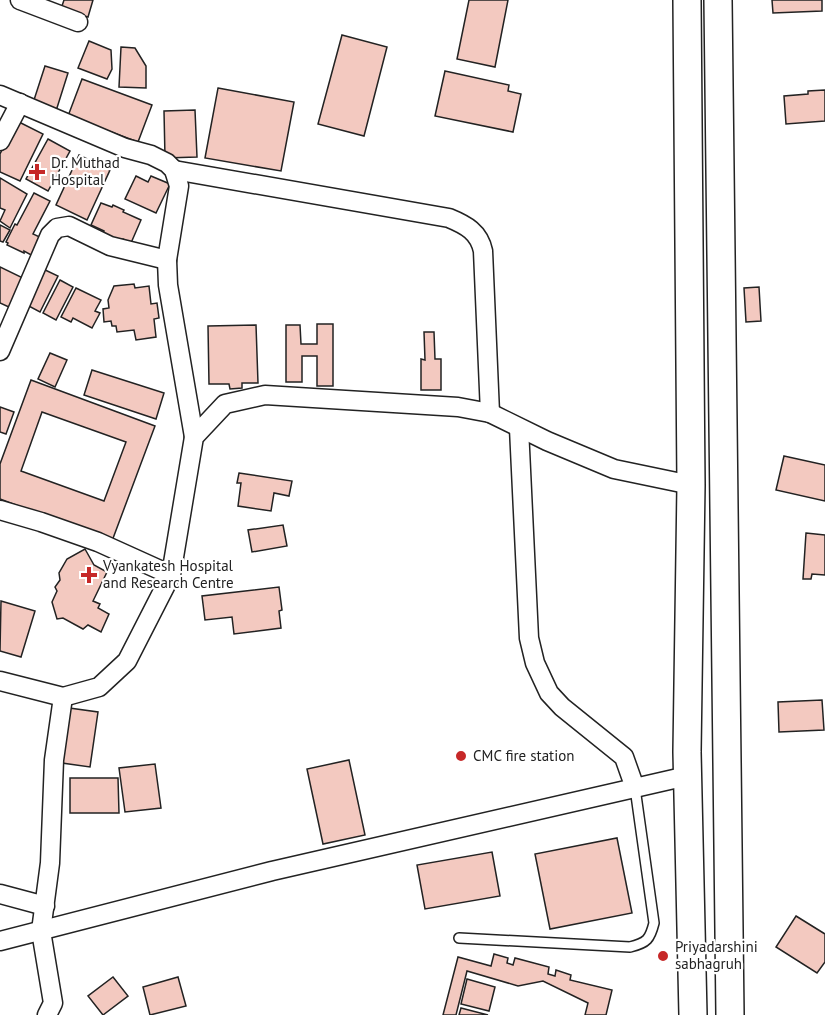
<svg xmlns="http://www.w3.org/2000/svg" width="825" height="1015" viewBox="0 0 825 1015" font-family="'PT Sans',sans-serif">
<rect width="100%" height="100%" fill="#fff"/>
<!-- building -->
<g fill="#f3c9c0" stroke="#222" stroke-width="1.5" fill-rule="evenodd">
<polygon points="64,0 93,0 88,17 61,9"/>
<polygon points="469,0 508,0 495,67 457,59"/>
<polygon points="772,0 822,0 822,11 773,13"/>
<polygon points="342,35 387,47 364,136 318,124"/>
<polygon points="89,41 111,50 112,69 107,79 78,68"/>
<polygon points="121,47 135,48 146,66 146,88 119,87"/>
<polygon points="45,66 68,73 56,111 33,103"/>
<polygon points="445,71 509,85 508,91 521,94 513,132 435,116"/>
<polygon points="82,79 152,105 138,142 68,116"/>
<polygon points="218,88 294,102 281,171 205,158"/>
<polygon points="825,90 825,121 786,124 784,96 808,94 808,91"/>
<polygon points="195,110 197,157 165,158 164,111"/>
<polygon points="17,121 43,134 20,181 0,172 0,154"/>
<polygon points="48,139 70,151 48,191 26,179"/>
<polygon points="79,155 110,170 87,220 56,205"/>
<polygon points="136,176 148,182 151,176 170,184 156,213 125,199"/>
<polygon points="0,178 27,194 10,228 0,221 5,210 0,208"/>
<polygon points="34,193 50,201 33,234 44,239 35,257 24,251 24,253 7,245 8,243 6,242 15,224 17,225"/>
<polygon points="101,203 112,207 113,205 124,210 123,212 141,220 131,243 123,239 120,245 102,237 104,231 91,225"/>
<polygon points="0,225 10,230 3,242 0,241"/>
<polygon points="0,267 25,279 11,308 0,303"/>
<polygon points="41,268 58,276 40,312 23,303"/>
<polygon points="60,280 73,287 56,320 43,313"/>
<polygon points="134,284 135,288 149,286 151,304 157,303 159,318 154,319 156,337 136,340 134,330 117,332 116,326 112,326 111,321 104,322 103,309 109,308 108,300 114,286"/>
<polygon points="759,287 761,321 746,322 744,288"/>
<polygon points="76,288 101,300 95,311 100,313 92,328 73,318 71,322 61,317"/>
<polygon points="317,324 333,324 333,386 317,386 317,356 302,356 302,382 286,382 286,325 300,325 301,344 317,344"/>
<polygon points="256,325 258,383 242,383 242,388 230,389 229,384 209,384 208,326"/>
<polygon points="424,332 434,332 435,359 441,359 441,390 421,390 421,359 425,360"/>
<polygon points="50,353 67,360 55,387 38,379"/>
<polygon points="92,370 164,393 156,419 84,395"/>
<path d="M31 380 155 426 112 541 0 499V464ZM42 412 126 442 104 501 21 471Z"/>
<polygon points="0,407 14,412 6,434 0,432"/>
<polygon points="784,456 825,465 825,501 776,490"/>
<polygon points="239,473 292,481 289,496 274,493 271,511 238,506 241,483 237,483"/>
<polygon points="283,525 287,546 252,552 248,530"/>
<polygon points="806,533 825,535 825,575 812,574 811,579 803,579"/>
<polygon points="85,549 94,565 107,572 93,601 100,604 98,608 109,614 101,632 88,625 83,629 63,618 57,619 52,602 57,591 55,587 60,580 59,573 67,559"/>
<polygon points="279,587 282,610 279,611 281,628 234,634 232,617 205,620 202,596"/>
<polygon points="1,601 35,611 21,657 0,651"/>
<polygon points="822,700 824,730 779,732 778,702"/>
<polygon points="62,707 98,712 90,767 55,762"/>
<polygon points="349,760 365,835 323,844 307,769"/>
<polygon points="155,764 161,808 125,812 119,768"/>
<polygon points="70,778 118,778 119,813 70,813"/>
<polygon points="617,838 632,913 550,929 535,854"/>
<polygon points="492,852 500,896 425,909 417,865"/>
<polygon points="796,916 825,934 825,962 817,973 776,947"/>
<polygon points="494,954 508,958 507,963 513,965 515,958 549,967 548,974 555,976 556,970 571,975 570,980 612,990 606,1015 585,1015 588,1003 543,981 518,986 467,971 456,1015 443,1015 458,957 491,966"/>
<polygon points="113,977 128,996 103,1015 88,996"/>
<polygon points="178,977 186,1006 150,1015 143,987"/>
<polygon points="467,979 495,987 489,1011 461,1004"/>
<polygon points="461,1008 488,1015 459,1015"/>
</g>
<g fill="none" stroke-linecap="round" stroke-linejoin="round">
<defs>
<path id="service" d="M459 938 630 947C647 943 650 939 654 923L635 788"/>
<g id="minor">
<polyline points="20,0 78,22"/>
<polyline points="0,95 125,148 151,155 167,163 174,170 179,186 167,260 168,285 194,437"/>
<polyline points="0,141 20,103"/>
<path d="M174 170 449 218C466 225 479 232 483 251L490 413"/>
<polyline points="0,351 50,235 57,228 69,226 110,246 167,260"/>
<polyline points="519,428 529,638 535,663 549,693 562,707 624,757 635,788"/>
<polyline points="0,510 41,522 98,542 171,575"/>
<polyline points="0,681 63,697 99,687 127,661 171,575 194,437 225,404 265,395 458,407 490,413 547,441 614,469 691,485"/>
<polyline points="0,894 45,906"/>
<polyline points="0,941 272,871 687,776"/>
<polyline points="47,1015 53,1003 41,931 50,863 54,760 63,697"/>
</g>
<g id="primary">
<polyline points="687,0 691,485 687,752 693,1015"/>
<polyline points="718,0 730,1015"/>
</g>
</defs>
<!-- service casing -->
<use href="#service" stroke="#222" stroke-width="12"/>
<!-- minor casing -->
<use href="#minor" stroke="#222" stroke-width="21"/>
<!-- primary casing -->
<use href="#primary" stroke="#222" stroke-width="30"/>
<!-- service -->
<use href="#service" stroke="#fff" stroke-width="9"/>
<!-- minor -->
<use href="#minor" stroke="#fff" stroke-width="18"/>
<!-- primary -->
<use href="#primary" stroke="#fff" stroke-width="27"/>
</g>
<!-- markers -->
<g fill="#c62828" stroke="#fff" stroke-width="2">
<path d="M34 163h6v6h6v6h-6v6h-6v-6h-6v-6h6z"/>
<path d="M86 566h6v6h6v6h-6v6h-6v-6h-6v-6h6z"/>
<circle cx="461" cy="756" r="6"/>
<circle cx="663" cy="956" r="6"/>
</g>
<g text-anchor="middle" stroke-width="4.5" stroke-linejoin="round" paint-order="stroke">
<!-- poi labels -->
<g font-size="15" fill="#222" stroke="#fff" text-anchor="start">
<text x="51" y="168">Dr. Muthad<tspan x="51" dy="17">Hospital</tspan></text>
<text x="103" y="571">Vyankatesh Hospital<tspan x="103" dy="17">and Research Centre</tspan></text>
<text x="473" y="761">CMC fire station</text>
<text x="675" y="952">Priyadarshini<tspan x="675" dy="17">sabhagruh</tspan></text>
</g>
</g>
</svg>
